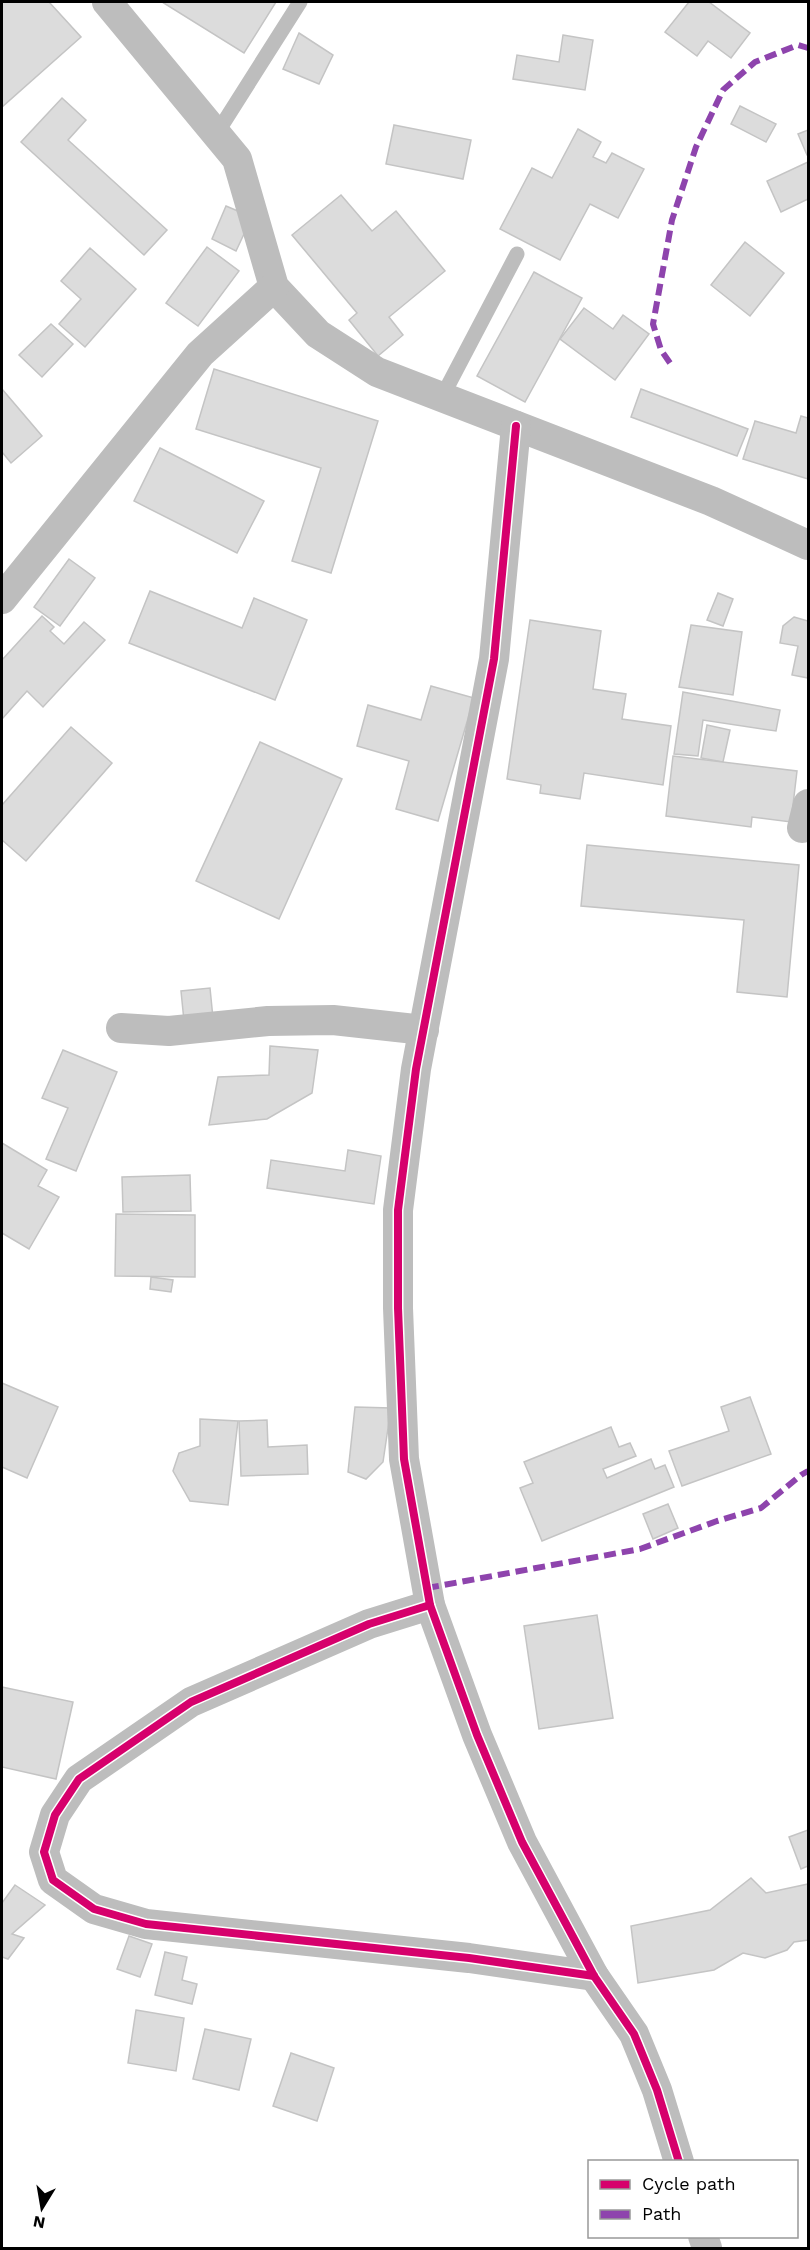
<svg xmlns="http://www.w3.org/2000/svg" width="810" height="2250" viewBox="0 0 810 2250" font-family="'Work Sans',sans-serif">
<rect width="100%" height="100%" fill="#fff"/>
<!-- building -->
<g fill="#dcdcdc" stroke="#c4c4c4" stroke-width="1.5">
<polygon points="2,2 49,2 81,37 2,107"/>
<polygon points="162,2 276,2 244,53"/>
<polygon points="689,2 709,2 750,33 731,58 708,41 697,56 665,32"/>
<polygon points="299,33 333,55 319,84 283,69"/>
<polygon points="563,35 593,40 585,90 513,79 517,55 559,62"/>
<polygon points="62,98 86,120 68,140 167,230 144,255 21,142"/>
<polygon points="740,106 776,124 766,142 731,124"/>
<polygon points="394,125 471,140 463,179 386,164"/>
<polygon points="578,129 601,142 593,157 606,163 612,153 644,169 618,218 590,204 560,260 500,229 532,168 552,178"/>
<polygon points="808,130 808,155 807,155 798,134"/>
<polygon points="808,162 808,199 781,212 767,181"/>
<polygon points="341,195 372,231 396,211 445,271 389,317 403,335 378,356 349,320 357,313 292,235"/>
<polygon points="226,206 252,217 236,251 212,239"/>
<polygon points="745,242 784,273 750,316 711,285"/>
<polygon points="207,247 239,271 198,326 166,303"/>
<polygon points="90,248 136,289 85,347 59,324 81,299 61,281"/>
<polygon points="534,272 582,298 525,402 477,376"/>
<polygon points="584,308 613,329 623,315 649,334 615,380 560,339"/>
<polygon points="51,324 73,344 42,377 19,355"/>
<polygon points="214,369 378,421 331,573 292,561 321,468 196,429"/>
<polygon points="2,389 42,436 11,463 2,452"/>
<polygon points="641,389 748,429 737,456 631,417"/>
<polygon points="801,416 808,418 808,479 743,459 755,421 796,433"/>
<polygon points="160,448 264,501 237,553 134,501"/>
<polygon points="69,559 95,578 60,626 34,607"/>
<polygon points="150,591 242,628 254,598 307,620 275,700 129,643"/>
<polygon points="718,593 733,599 723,626 707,620"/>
<polygon points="42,616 54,627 50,631 64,644 84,622 105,640 43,707 27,691 2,719 2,660"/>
<polygon points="794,617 808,621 808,678 792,675 798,646 780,643 783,626"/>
<polygon points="530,620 601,631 593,689 626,694 622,719 671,726 663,785 584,773 580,799 540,793 541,785 507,779"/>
<polygon points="691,625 742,632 733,695 679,687"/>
<polygon points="431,686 474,698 438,821 396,809 409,761 357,746 368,705 421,720"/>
<polygon points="683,692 780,710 776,731 703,720 698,756 674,754"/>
<polygon points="707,725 730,730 723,762 701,758"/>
<polygon points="71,727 112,763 26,861 2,840 2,805"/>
<polygon points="260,742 342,779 279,919 196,881"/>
<polygon points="673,756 797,771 791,822 752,817 751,827 666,816"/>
<polygon points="587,845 799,865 787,997 737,992 744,920 581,906"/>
<polygon points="210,988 213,1018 184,1021 181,991"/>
<polygon points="270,1046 318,1050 312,1093 267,1119 209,1125 218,1077 269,1075"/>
<polygon points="63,1050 117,1072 76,1171 46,1159 68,1108 42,1098"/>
<polygon points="2,1143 47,1170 38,1186 59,1197 29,1249 2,1233"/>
<polygon points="348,1150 381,1156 374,1204 267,1188 271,1160 345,1171"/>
<polygon points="190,1175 191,1211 123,1212 122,1177"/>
<polygon points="116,1214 195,1215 195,1277 115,1276"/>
<polygon points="151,1277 173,1280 171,1292 150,1289"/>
<polygon points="2,1383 58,1407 27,1478 2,1467"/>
<polygon points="750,1397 771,1454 682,1486 669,1451 729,1431 721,1407"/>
<polygon points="355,1407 391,1408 383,1462 366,1479 348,1472"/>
<polygon points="200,1419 238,1421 228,1505 190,1501 173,1471 179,1453 200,1446"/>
<polygon points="267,1420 268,1447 307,1445 308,1474 241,1476 239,1421"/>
<polygon points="611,1427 619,1447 630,1443 636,1456 603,1469 607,1478 651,1459 655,1469 665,1465 674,1487 542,1541 520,1488 533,1483 524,1462"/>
<polygon points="668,1504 678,1528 653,1539 643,1514"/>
<polygon points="597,1615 613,1718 539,1729 524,1626"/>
<polygon points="2,1687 73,1702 56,1779 2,1767"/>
<polygon points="808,1830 808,1866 801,1869 789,1837"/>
<polygon points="751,1878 766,1893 808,1884 808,1940 794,1942 787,1950 765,1958 743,1953 714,1970 638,1983 631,1926 710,1910"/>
<polygon points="15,1885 45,1905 12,1934 24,1938 8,1959 2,1957 2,1903"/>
<polygon points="129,1936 152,1944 140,1977 117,1969"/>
<polygon points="165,1952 187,1957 182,1980 197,1984 192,2004 155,1995"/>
<polygon points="136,2010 184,2018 176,2071 128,2063"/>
<polygon points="205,2029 251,2039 239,2090 193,2079"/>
<polygon points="291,2053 334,2068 317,2121 273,2106"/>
</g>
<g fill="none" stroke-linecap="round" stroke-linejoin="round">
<!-- lane -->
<g stroke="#bdbdbd" stroke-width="15">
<polyline points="217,133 300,2"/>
<polyline points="442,397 517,254"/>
</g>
<!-- street -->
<g stroke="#bdbdbd" stroke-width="30">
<polyline points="107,2 237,159 274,287 318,334 377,372 711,501 808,545"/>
<polyline points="516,426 494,659 416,1069 398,1210 398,1308 404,1459 430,1605 477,1735 522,1842 594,1976 634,2034 657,2090 679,2162"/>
<polyline points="2,599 200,354 274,287"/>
<polyline points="802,828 808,804"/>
<polyline points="121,1028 169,1031 268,1021 333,1020 424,1030"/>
<polyline points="430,1605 369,1624 191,1702 79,1779 55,1815 44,1852 53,1880 94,1909 146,1924 469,1958 594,1976"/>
<polyline points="703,2236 707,2248"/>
</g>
<!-- quiet -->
<g stroke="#8e44ad" stroke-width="6" stroke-dasharray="12 6" stroke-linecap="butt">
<polyline points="670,363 661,350 653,324 672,220 696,147 723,90 755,62 798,45 808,48"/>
<polyline points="427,1588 640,1549 717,1521 761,1508 801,1475 808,1471"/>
</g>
<defs>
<g id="cycleway">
<polyline points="516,426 494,659 416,1069 398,1210 398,1308 404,1459 430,1605 477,1735 522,1842 594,1976 634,2034 657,2090 679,2162"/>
<polyline points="430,1605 369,1624 191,1702 79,1779 55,1815 44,1852 53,1880 94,1909 146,1924 469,1958 594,1976"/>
</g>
</defs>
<!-- cycleway casing -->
<use href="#cycleway" stroke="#fff" stroke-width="11"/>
<!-- cycleway -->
<use href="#cycleway" stroke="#d6006c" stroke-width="8"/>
</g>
<!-- border -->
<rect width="810" height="2250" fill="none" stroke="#000000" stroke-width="6"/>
<!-- legend -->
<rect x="588" y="2160" width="210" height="78" fill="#ffffff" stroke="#999999" stroke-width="1.5"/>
<rect x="600" y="2180" width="30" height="9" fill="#d6006c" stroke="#999999" stroke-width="1.5"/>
<text x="642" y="2190" font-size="18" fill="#000000">Cycle path</text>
<rect x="600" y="2210" width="30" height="9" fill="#8e44ad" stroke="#999999" stroke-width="1.5"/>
<text x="642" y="2220" font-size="18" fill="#000000">Path</text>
<!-- north arrow -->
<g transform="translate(42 2208) rotate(191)" stroke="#ffffff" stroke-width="4.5" paint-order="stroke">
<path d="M0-4.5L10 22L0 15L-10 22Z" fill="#000000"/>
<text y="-9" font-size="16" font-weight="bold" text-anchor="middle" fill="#000000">N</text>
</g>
</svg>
